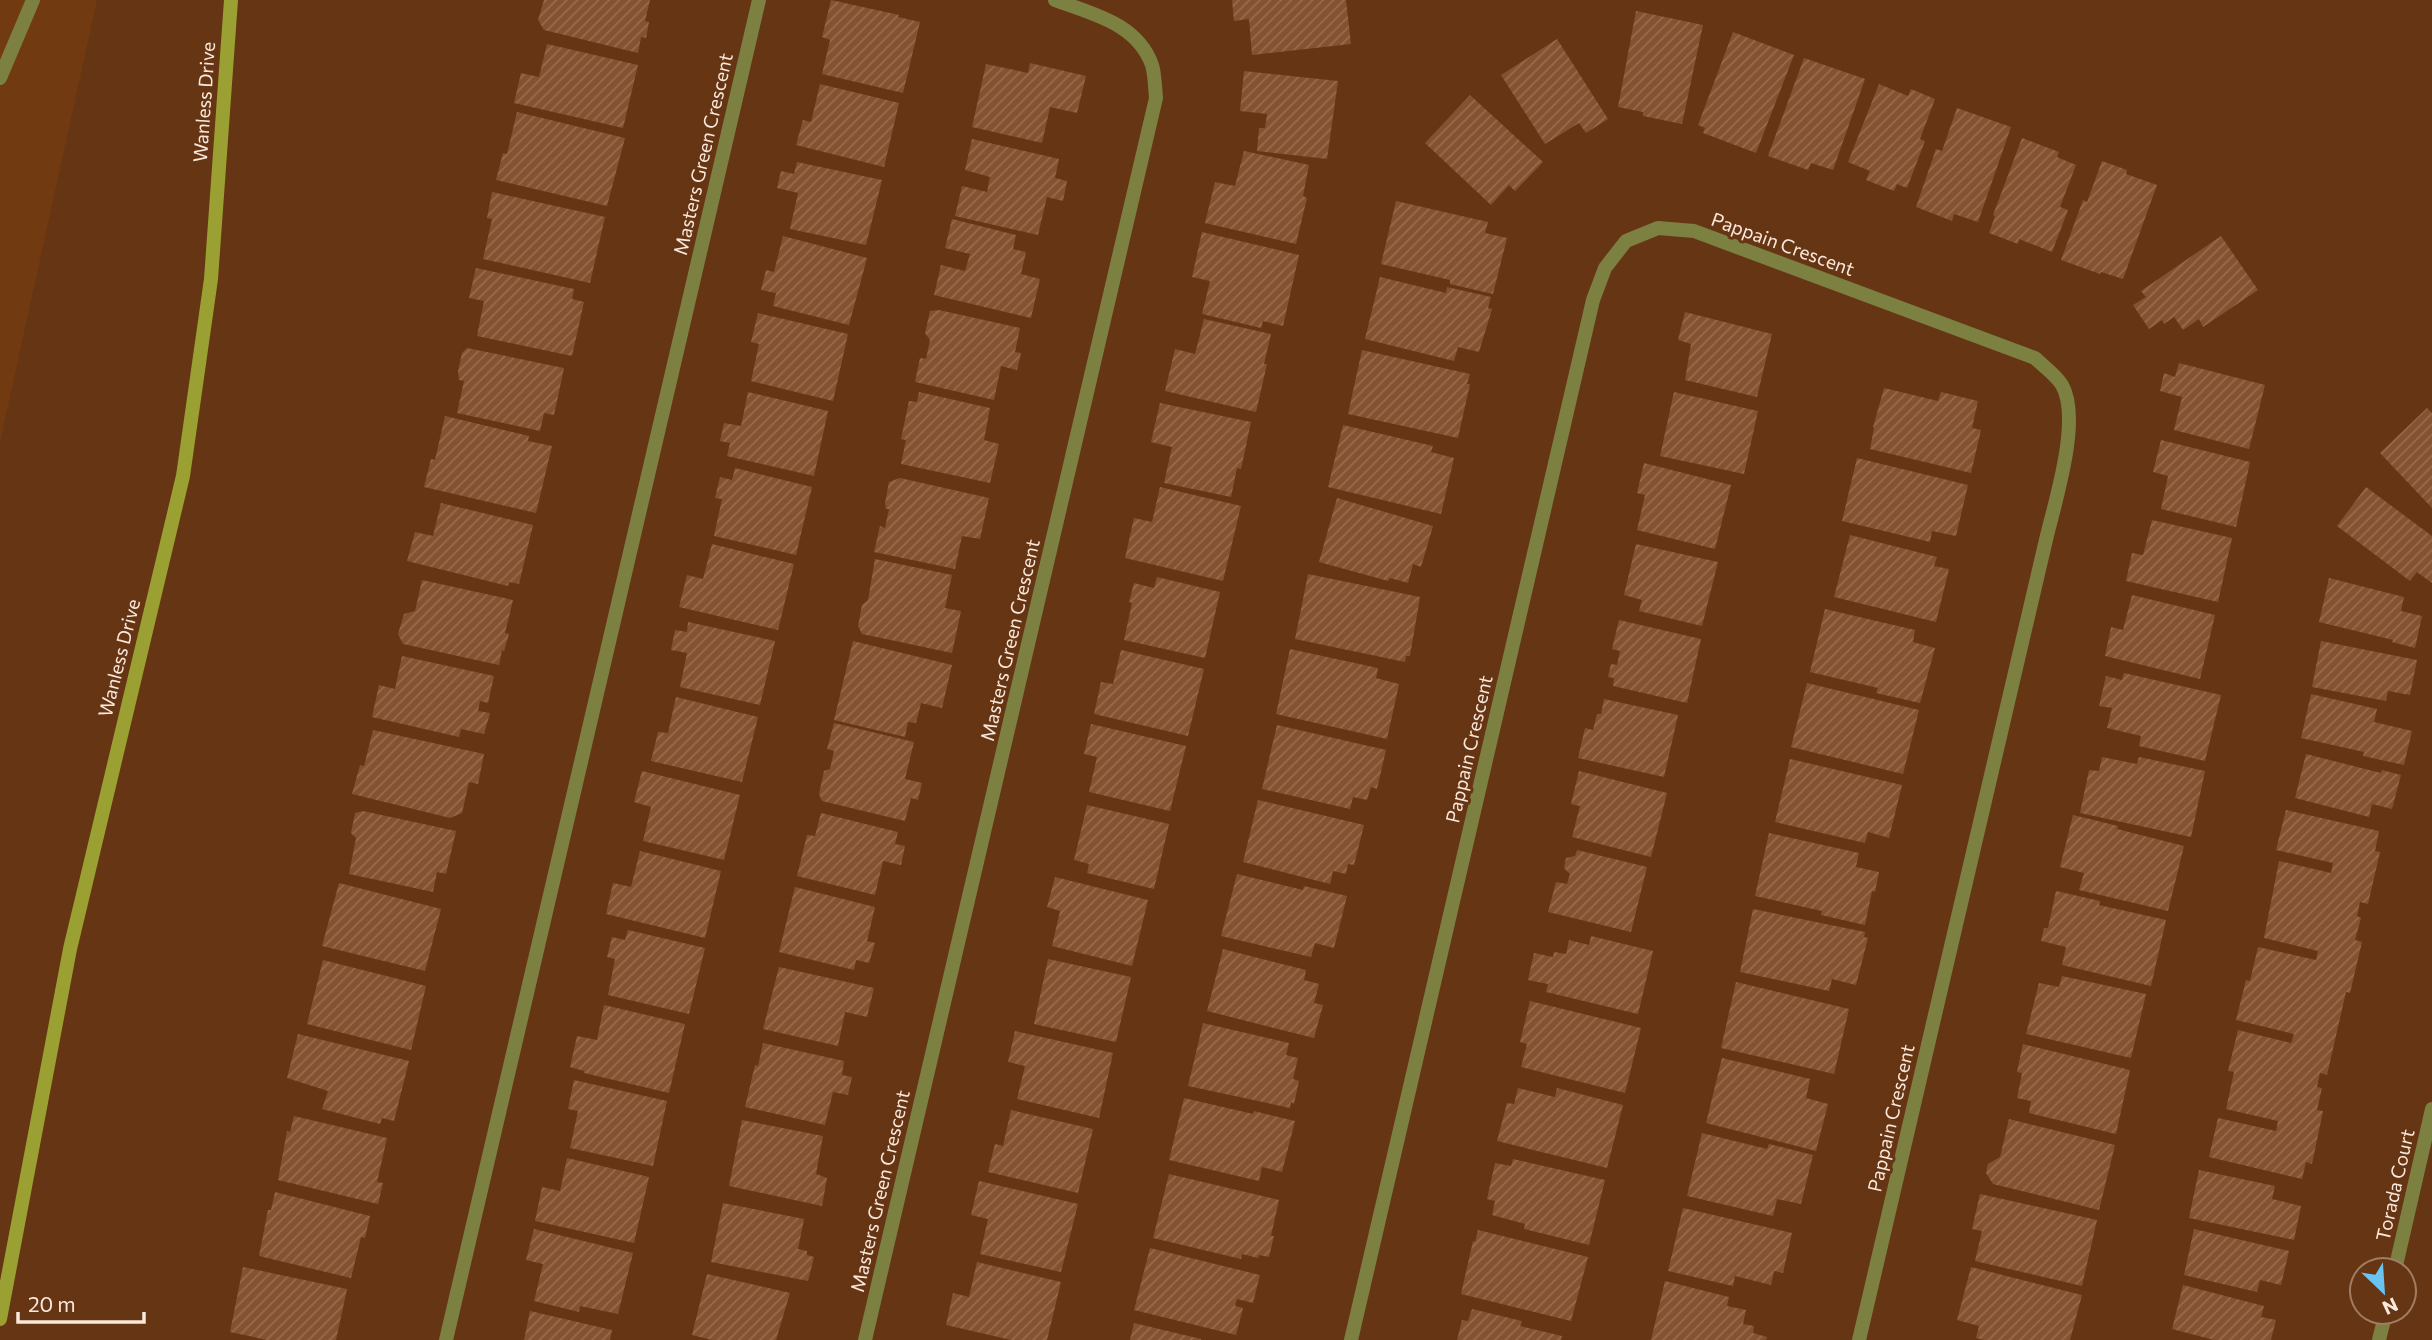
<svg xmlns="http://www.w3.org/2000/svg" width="2432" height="1340" viewBox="0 0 2432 1340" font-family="Commissioner,sans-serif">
<defs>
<pattern id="building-hatch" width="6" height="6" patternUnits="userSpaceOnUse" patternTransform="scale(1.75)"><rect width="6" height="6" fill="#855231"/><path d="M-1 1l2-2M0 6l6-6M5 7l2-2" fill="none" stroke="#976b4e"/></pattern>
</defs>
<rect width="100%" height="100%" fill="#663513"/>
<!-- built -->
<polygon fill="#723a11" points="0,0 97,0 0,442"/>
<!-- building -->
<g fill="url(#building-hatch)">
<polygon points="544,0 650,0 645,21 649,22 646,38 641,37 638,53 544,30 538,20"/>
<polygon points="831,0 899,15 898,17 920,22 903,93 822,74 830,40 822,37"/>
<polygon points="1232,0 1346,0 1351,44 1252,55 1249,19 1234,21"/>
<polygon points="1636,11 1703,25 1682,124 1643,116 1643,112 1618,107"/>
<polygon points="1733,32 1794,55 1756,153 1703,133 1705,128 1698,125"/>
<polygon points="1557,39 1608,119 1586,133 1579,123 1545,144 1501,75"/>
<polygon points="547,44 638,65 623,128 514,103 521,73 539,77"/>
<polygon points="1804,58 1865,79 1833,170 1811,163 1808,170 1768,156"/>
<polygon points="1030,63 1086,76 1077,113 1050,107 1042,143 972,127 986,64 1028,73"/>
<polygon points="1244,71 1338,81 1327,159 1257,151 1259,128 1265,128 1267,114 1240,111"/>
<polygon points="820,84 899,103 884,167 796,145 803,120 811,122"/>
<polygon points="1879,84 1908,96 1911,89 1935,99 1920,139 1925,141 1907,188 1897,184 1894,191 1866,180 1870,171 1848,162"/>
<polygon points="1470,95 1543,162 1515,191 1509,185 1491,205 1425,143"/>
<polygon points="1957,108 2011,127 1978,222 1954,214 1952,221 1916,207 1936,149 1942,151"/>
<polygon points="517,112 625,138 607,206 496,180 503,153 507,154"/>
<polygon points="2022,138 2059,152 2057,157 2076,165 2060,207 2068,210 2052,252 2019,239 2018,244 1989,233 1995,216 1993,215"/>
<polygon points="972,139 1059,159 1055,178 1067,181 1063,201 1047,197 1038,235 955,216 962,186 987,192 990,177 965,170"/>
<polygon points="1244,151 1309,165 1303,196 1307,198 1296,244 1205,223 1215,182 1235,186"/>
<polygon points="2102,161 2127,170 2126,174 2157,185 2123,279 2101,272 2100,274 2061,260 2083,200 2087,202"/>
<polygon points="797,162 882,180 866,245 790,229 798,193 777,188 781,171 794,174"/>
<polygon points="492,192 605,217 590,283 483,259 492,219 487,218"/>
<polygon points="1396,201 1488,222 1485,233 1507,238 1493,294 1450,284 1450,280 1381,264"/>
<polygon points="952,219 1016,235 1013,249 1026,252 1021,274 1040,279 1031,318 934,295 941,265 965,271 970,254 945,248"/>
<polygon points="1202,232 1299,255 1283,326 1263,321 1261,328 1202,314 1210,281 1192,277"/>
<polygon points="783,236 867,258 849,325 773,306 776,293 761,290 766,270 774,272"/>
<polygon points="2221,236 2258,290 2203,327 2199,319 2183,330 2174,317 2164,324 2162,320 2149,329 2133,305 2146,297 2141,291"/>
<polygon points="476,268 574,289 572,299 584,302 572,356 477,336 484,301 469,298"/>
<polygon points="1380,277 1446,293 1447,287 1491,297 1488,308 1492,309 1479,352 1458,347 1454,361 1365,339"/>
<polygon points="939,310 1020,328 1015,352 1021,353 1017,370 1001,366 994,400 915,382 920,358 926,359 930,340 925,333 930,311"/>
<polygon points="1685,312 1772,334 1757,397 1685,380 1691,344 1678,340"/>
<polygon points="758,313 848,334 833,401 751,381 759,344 751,342"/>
<polygon points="1204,319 1271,334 1264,364 1267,364 1256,412 1165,391 1175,349 1195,354"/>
<polygon points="467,348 564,368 554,415 544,413 540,431 457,413 464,381 459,380 458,371 462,353"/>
<polygon points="1362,350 1470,374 1467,384 1470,384 1458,438 1348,414"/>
<polygon points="2179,363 2265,385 2249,449 2174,430 2182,397 2160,391 2164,373 2175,377"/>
<polygon points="1884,388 1938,401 1941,392 1978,401 1972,428 1981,430 1971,473 1870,449 1874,428 1873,427"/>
<polygon points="748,392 828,411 814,476 727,456 730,443 720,441 724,423 741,426"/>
<polygon points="919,392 990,408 984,440 999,444 990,483 901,464 906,440 901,439 909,401 917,402"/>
<polygon points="1674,392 1758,411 1744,474 1660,456"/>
<polygon points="1160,403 1251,422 1241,469 1237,468 1231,497 1164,483 1172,447 1151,442"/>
<polygon points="2427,408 2432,413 2432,508 2380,453"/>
<polygon points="445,416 529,436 528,441 552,446 536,513 424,487 431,459 435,460"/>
<polygon points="1343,425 1433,446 1431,452 1454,458 1441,514 1328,487"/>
<polygon points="2161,440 2250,462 2236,527 2161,509 2168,476 2153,472"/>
<polygon points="1857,458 1968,485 1956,536 1932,531 1930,542 1842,521"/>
<polygon points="1644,463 1731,485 1715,549 1637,530 1645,495 1637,493"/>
<polygon points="735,468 812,487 796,555 714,536 722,499 715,498 720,477 732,480"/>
<polygon points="900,478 989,498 980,539 962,536 955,569 874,552 880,526 885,528 889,509 886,509 885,503 889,482"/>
<polygon points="1160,487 1241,506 1223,581 1125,558 1134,518 1152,522"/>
<polygon points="2366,487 2432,536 2432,583 2417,572 2410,581 2337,526"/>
<polygon points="1337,498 1433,526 1421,567 1413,564 1408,583 1390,578 1388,581 1319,562"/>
<polygon points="441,503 533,525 519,584 509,582 508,586 407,561 415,532 433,536"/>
<polygon points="2152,520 2232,538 2218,602 2126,581 2132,553 2143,555"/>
<polygon points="1850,535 1937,557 1934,566 1949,569 1936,622 1834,597"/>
<polygon points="712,544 794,564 778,630 679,607 687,575 703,579"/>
<polygon points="1636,544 1718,562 1702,626 1639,611 1642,600 1624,595"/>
<polygon points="875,559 952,575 945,608 961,611 952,653 862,634 858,626 862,605 868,600"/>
<polygon points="1308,574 1420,597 1410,656 1406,656 1405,662 1295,639"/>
<polygon points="1157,577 1220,592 1205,658 1124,640 1132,603 1129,602 1134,583 1154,588"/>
<polygon points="2329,578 2404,597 2401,611 2422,616 2415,648 2392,642 2393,640 2319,622"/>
<polygon points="422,580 513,600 505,633 509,634 504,651 502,650 499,665 403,644 398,634 404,614 415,611"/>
<polygon points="2132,595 2215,615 2200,679 2105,656 2111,627 2123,630"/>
<polygon points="1825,609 1915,630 1913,642 1935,648 1920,703 1876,693 1878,688 1810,672"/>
<polygon points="1619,620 1701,639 1687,703 1613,686 1614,678 1608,677 1611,664 1617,665 1620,651 1612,649"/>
<polygon points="688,622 775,641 760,705 680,687 687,653 671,650 675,630 687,632"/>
<polygon points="853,641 952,665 942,708 921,703 916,723 908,722 905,737 834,720"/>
<polygon points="2321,641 2417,660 2410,695 2388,691 2386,701 2312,687"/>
<polygon points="1290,649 1378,668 1376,678 1399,684 1387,739 1276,714"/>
<polygon points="1121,650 1204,669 1188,736 1094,714 1101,682 1113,684"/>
<polygon points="402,656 494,676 488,703 480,701 478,711 490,713 484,734 461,729 459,737 372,717 379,685 395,689"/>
<polygon points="2124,673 2221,695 2205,761 2139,746 2141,736 2107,728 2112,708 2099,706 2106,676 2122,680"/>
<polygon points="1807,683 1919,710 1903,774 1791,747"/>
<polygon points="2311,694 2377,709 2374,722 2412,731 2404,765 2363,756 2364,752 2301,738"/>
<polygon points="676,697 758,717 742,782 651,761 658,732 668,733"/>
<polygon points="1604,699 1678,715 1664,777 1578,758 1585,728 1593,730 1597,714 1601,714"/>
<polygon points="834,723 914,742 905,779 922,783 918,800 911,798 905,821 822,801 819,794 824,771 830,769 834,751 827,749"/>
<polygon points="1091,724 1186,746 1170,811 1089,792 1097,757 1084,754"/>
<polygon points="1277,725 1386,750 1377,789 1371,787 1367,800 1353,797 1350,809 1262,789"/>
<polygon points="373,730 484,754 478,784 469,782 462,813 450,818 352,794 360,765 364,766"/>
<polygon points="2306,754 2381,773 2382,770 2401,775 2392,809 2372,804 2369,817 2295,798"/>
<polygon points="2102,757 2137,764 2139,757 2205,771 2191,837 2080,813 2089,770 2099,771"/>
<polygon points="1790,759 1902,785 1889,838 1868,832 1865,843 1775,822"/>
<polygon points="642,771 740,795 724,860 643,841 651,807 634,802"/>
<polygon points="1579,771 1667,793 1651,857 1572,837 1580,806 1571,804"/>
<polygon points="1258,800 1364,825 1354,865 1348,864 1346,874 1333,871 1330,884 1243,862"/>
<polygon points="1087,805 1169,824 1154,889 1087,873 1089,864 1074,860"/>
<polygon points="2286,810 2379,831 2375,851 2380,852 2368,904 2360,902 2357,916 2361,918 2355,940 2362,942 2350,993 2346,992 2327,1075 2320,1073 2317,1087 2322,1088 2317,1110 2323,1111 2312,1164 2306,1162 2302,1179 2209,1157 2218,1118 2276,1131 2278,1121 2226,1109 2234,1072 2228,1071 2238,1030 2291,1043 2294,1034 2236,1020 2246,980 2250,981 2258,947 2316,960 2318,951 2264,938 2279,861 2331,873 2333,863 2276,850"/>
<polygon points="363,811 456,831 446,874 437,872 433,892 349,874 356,838 351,833 355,813"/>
<polygon points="821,813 898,832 895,844 905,846 901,865 883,861 875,895 797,876 807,835 815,836"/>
<polygon points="2073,815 2118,826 2117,829 2184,846 2168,911 2079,890 2084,873 2060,867"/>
<polygon points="1769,833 1859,853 1856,867 1879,872 1875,892 1872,891 1865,925 1821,915 1822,911 1755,896"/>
<polygon points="1577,850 1647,867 1631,932 1548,912 1556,882 1567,884 1570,874 1564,868 1566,858 1575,856"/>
<polygon points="640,851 721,871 705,938 606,914 613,883 631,887"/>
<polygon points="1237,874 1303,890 1304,886 1347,896 1334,948 1315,943 1311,957 1221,936"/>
<polygon points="1055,877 1148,900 1132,966 1052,946 1060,911 1047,907"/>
<polygon points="339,883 441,909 425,971 322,946"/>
<polygon points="795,887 875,907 867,941 875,943 869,963 856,960 854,970 779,952"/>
<polygon points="2056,891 2100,901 2099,905 2166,920 2151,986 2062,965 2066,947 2041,941 2044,928 2048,928"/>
<polygon points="1753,909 1865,932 1864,937 1868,938 1856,985 1832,979 1829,991 1740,972"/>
<polygon points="628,930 705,948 689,1014 608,995 615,959 607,957 612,937 625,940"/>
<polygon points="1591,936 1653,951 1638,1014 1546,992 1548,984 1528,980 1534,953 1553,957 1554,952 1566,954 1569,940 1589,945"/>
<polygon points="1223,949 1306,970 1304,980 1319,984 1314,1003 1323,1005 1314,1038 1207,1011"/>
<polygon points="1048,959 1131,977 1116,1042 1034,1024"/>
<polygon points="323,960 426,986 411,1050 307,1024"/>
<polygon points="779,967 874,988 867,1017 845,1012 838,1046 763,1029"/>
<polygon points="2062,976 2146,994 2131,1058 2026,1034 2039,983 2059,987"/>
<polygon points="1736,982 1849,1009 1834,1074 1721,1048"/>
<polygon points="1530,1001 1641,1028 1625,1093 1521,1067 1527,1044 1520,1042"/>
<polygon points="604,1005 685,1024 669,1093 584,1073 584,1071 570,1067 577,1036 597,1040"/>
<polygon points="1203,1023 1289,1043 1286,1055 1298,1058 1293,1079 1299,1081 1294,1104 1291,1102 1290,1108 1188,1086"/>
<polygon points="1015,1031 1113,1053 1099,1118 1017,1099 1025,1066 1008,1062"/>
<polygon points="298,1034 409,1061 394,1121 382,1118 380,1124 322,1109 328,1091 287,1078"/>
<polygon points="763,1043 844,1061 842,1075 852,1077 848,1095 833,1092 825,1125 745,1107 755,1065 758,1066"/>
<polygon points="2023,1044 2130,1070 2116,1134 2029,1113 2031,1101 2017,1098 2022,1073 2017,1072"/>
<polygon points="1722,1058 1810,1079 1806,1098 1828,1104 1816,1151 1706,1123"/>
<polygon points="574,1080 667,1101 653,1166 570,1148 578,1111 568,1109"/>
<polygon points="1518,1088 1555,1097 1557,1088 1623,1105 1607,1168 1497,1141 1507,1103 1514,1104"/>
<polygon points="1184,1098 1253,1114 1254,1111 1295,1121 1282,1172 1262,1167 1259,1181 1169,1160"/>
<polygon points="1011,1110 1093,1129 1078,1193 988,1172 995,1144 1003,1146"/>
<polygon points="294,1116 387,1138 377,1182 383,1183 378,1204 278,1180 287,1131 290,1132"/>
<polygon points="2009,1119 2115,1145 2099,1210 1993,1184 1986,1173 1988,1164 2000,1157"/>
<polygon points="742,1120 823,1136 816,1174 827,1178 822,1206 729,1186"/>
<polygon points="1702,1133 1767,1149 1769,1144 1813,1155 1801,1204 1777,1199 1773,1216 1687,1196"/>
<polygon points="567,1158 649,1177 634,1243 535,1221 542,1187 560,1191"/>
<polygon points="1513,1159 1605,1180 1589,1245 1524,1229 1525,1224 1492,1215 1495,1201 1487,1199 1495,1163 1511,1166"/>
<polygon points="2199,1170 2275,1186 2272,1199 2301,1206 2294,1240 2189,1218"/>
<polygon points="1169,1174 1279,1200 1271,1236 1274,1236 1269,1257 1259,1255 1258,1258 1242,1254 1241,1259 1153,1238"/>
<polygon points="979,1181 1078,1204 1061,1272 980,1254 988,1219 971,1215"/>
<polygon points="275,1192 370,1216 365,1238 361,1237 351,1278 259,1256 268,1210 271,1210"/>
<polygon points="1980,1194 2097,1220 2082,1286 1975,1261 1982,1231 1972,1229"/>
<polygon points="723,1203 804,1219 798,1249 807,1251 807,1255 814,1257 808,1281 711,1262"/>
<polygon points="1683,1208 1792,1233 1783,1273 1774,1271 1771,1285 1735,1276 1733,1286 1668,1271"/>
<polygon points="534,1229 633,1253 618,1314 580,1306 579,1312 534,1301 543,1264 526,1260"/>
<polygon points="2194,1229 2289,1251 2281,1285 2260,1280 2257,1292 2184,1275"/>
<polygon points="1478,1230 1588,1257 1571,1321 1461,1294 1473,1241 1475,1242"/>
<polygon points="1150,1248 1260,1275 1253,1303 1237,1299 1235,1306 1243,1308 1236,1335 1134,1310"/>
<polygon points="977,1262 1061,1282 1047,1340 1011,1340 946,1325 953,1293 969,1297"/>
<polygon points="243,1267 347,1289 336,1340 267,1340 230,1332"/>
<polygon points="1971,1267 2082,1295 2070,1340 1984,1340 1976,1338 1979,1326 1957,1320"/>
<polygon points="707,1274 790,1293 776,1340 712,1340 692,1335"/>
<polygon points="1665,1281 1729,1297 1727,1306 1746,1310 1743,1324 1754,1326 1753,1333 1767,1337 1766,1340 1651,1340"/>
<polygon points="2183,1285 2264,1306 2261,1317 2276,1320 2271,1340 2214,1340 2172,1329"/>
<polygon points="1472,1309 1522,1321 1520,1326 1562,1336 1561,1340 1457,1340 1462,1320 1468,1321"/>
<polygon points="530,1311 612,1330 610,1340 524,1340"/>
<polygon points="1134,1323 1201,1339 1201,1340 1130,1340"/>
</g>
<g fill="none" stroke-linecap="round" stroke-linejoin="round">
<!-- service -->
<polyline stroke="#7c8041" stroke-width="14" points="0,78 33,0"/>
<!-- minor -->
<g stroke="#7c8041" stroke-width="14">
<polyline points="2395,1270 2432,1109"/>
<polyline points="446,1340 759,0"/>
<path d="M865 1340 1156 98C1155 88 1155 75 1152 65 1137 23 1092 14 1055 0"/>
<path d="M1351 1340 1593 300 1605 268 1626 241 1658 228 1694 231 2035 358C2043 366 2056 375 2062 385 2082 420 2054 504 2045 544L1859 1340"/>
<polyline points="2379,1340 2386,1312"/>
</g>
<!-- secondary -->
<polyline stroke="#9ba033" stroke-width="14" points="0,1319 70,949 183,476 211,279 231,0"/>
</g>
<g text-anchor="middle" stroke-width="6" stroke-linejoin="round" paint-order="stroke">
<!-- street labels -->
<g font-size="19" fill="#fae8dd" stroke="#663513">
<text transform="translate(204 102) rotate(-86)" y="7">Wanless Drive</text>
<text transform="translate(703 154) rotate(-77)" y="7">Masters Green Crescent</text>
<text transform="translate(1783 244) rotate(20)" y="7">Pappain Crescent</text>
<text transform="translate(1010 640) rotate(-77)" y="7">Masters Green Crescent</text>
<text transform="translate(119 658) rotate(-76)" y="7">Wanless Drive</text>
<text transform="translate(1469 749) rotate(-77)" y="7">Pappain Crescent</text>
<text transform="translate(1891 1118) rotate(-77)" y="7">Pappain Crescent</text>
<text transform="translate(2395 1185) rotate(-77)" y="7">Torada Court</text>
<text transform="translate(880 1191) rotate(-77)" y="7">Masters Green Crescent</text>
</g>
</g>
<!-- north arrow -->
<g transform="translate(2383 1291) rotate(155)"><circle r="33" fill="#663513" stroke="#a17d64" stroke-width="2"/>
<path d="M0-5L12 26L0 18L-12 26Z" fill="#69c4f1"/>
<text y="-10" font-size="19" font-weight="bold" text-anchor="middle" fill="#fae8dd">N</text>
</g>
<!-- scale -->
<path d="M18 1312v10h126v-10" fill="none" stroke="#fae8dd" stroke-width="3.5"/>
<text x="28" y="1312" font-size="21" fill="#fae8dd" stroke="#663513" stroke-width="5" paint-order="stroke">20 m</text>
</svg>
